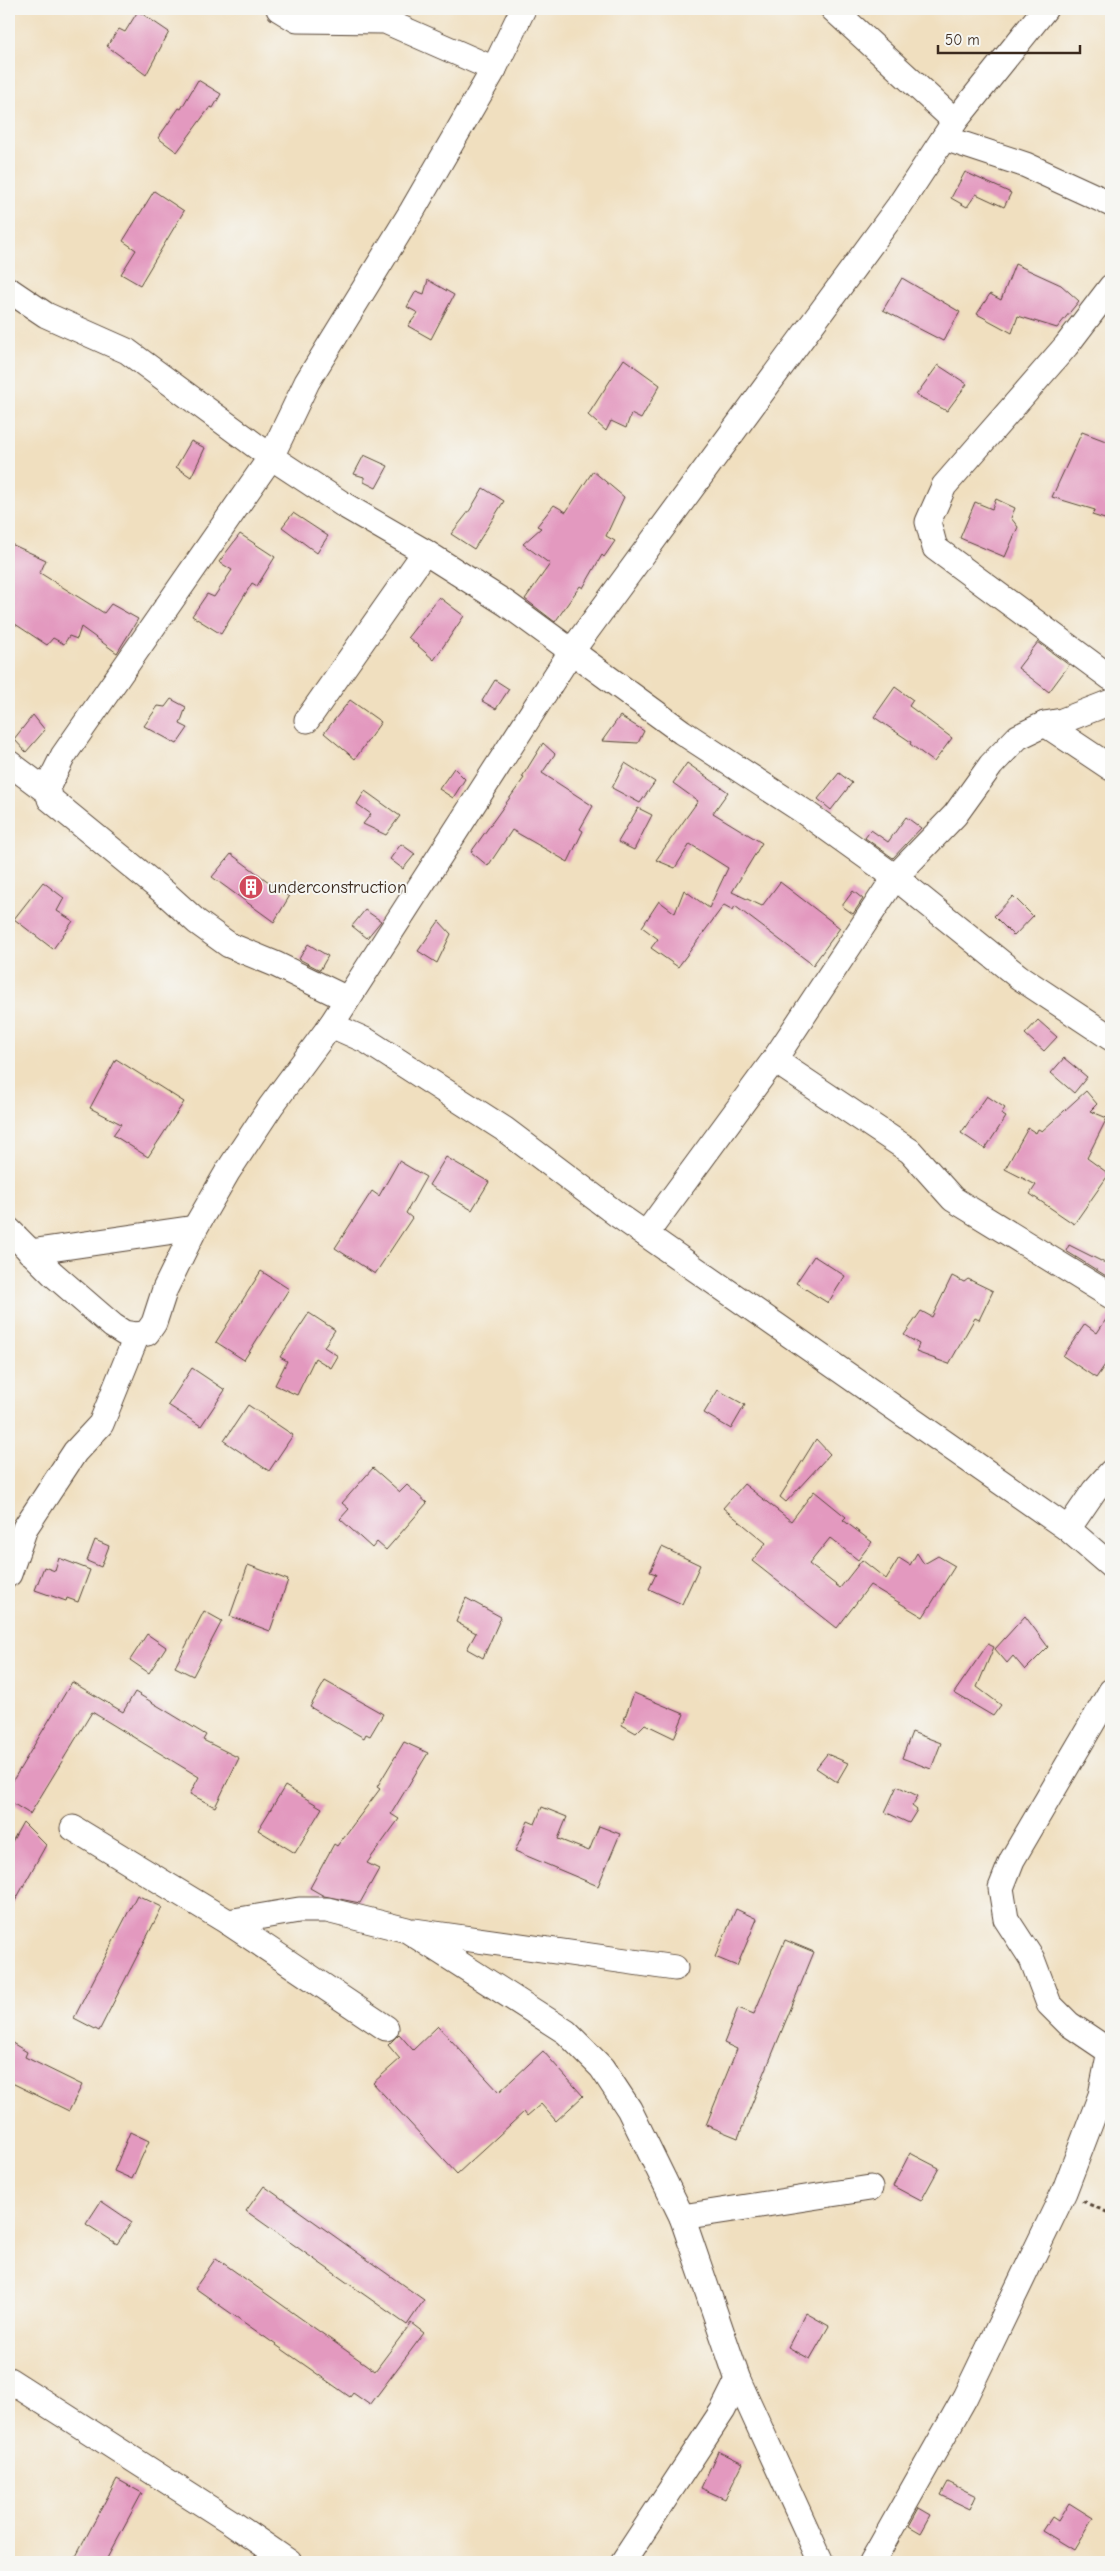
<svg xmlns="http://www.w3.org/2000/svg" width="1120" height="2571" viewBox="0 0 1120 2571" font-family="'Comic Neue',sans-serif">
<rect width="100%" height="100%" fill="#f6f6f2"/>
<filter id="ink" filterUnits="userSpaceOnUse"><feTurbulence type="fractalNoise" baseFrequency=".02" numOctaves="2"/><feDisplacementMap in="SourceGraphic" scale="10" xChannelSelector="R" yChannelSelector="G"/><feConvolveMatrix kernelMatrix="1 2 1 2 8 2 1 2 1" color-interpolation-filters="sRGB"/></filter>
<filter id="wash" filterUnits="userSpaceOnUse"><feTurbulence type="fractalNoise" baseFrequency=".0096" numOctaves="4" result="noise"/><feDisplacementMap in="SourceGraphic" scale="20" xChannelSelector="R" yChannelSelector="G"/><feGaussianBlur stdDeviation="1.12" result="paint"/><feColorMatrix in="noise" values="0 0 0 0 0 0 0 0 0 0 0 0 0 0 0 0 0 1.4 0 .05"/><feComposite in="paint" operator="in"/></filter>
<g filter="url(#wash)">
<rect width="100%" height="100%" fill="#f0dfbf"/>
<g id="blocks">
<!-- building -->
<g fill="#e399bf">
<polygon points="138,11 169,32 146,75 107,46 119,29 125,32"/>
<polygon points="198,80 221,94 213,108 210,107 177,152 158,138 179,108 181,109"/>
<polygon points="965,172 1011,193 1004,207 976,194 967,207 951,198"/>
<polygon points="154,191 184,211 140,285 121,274 136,250 123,241"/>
<polygon points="1015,264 1061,285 1079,301 1057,328 1018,316 1012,333 977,314 990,294 1001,300"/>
<polygon points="902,278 960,312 943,341 883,310"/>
<polygon points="428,280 454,295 431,339 408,326 418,313 407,307 416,291 424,294"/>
<polygon points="624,359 660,385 641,419 631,414 626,428 611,421 606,431 588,415"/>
<polygon points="938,365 967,384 947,411 916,395"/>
<polygon points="1082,432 1111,443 1111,521 1092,515 1095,510 1052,497"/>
<polygon points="191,441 205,448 191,477 176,467"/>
<polygon points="364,455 388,466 376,488 364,482 364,477 354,474"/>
<polygon points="593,471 624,497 606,536 615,541 604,557 602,555 583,588 580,586 555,622 525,599 550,564 523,544 541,528 537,526 554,505 566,512"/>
<polygon points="483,488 504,501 474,549 451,534 470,510"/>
<polygon points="996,499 1015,508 1011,518 1018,527 1005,557 960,538 975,502 992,509"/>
<polygon points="293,513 328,536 317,553 282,527"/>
<polygon points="240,534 275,557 257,586 252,583 221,634 192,616 207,594 214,597 232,570 219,562"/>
<polygon points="9,543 46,560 40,573 104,613 111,604 138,619 117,653 81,627 77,639 69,636 64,644 53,638 47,645 9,620"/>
<polygon points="439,597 464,616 434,660 408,637"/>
<polygon points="1038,642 1069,665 1049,692 1018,668"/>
<polygon points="495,680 509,689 496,709 482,701"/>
<polygon points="895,687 913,700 909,706 952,738 934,762 910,744 911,742 874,717"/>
<polygon points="171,699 186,707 180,724 188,728 177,744 144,726 158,706 165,707"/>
<polygon points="350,700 381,722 355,759 324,733"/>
<polygon points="33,715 45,730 26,752 14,739"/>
<polygon points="620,716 644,731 638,743 602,741"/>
<polygon points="543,743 555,754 542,773 593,806 580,829 583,831 568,862 512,830 488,866 471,852 524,778 522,777"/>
<polygon points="625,763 655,782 640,803 612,788"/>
<polygon points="687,763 728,792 713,813 762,843 732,892 762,906 780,882 840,928 813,965 735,906 733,910 724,905 678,967 651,948 658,939 642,927 659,901 675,913 684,890 709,908 728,868 690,844 675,868 656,860 698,801 673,783"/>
<polygon points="454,768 465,779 453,798 439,789"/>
<polygon points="839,773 852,783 831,810 818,799"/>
<polygon points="365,791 400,816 386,835 363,824 371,814 357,804"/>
<polygon points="638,808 652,815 634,850 618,842"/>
<polygon points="906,817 921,828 893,858 865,838 871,830 888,842"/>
<polygon points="401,844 415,854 403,869 390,859"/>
<polygon points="231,854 289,897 274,922 212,877"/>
<polygon points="43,882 64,898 57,911 73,921 53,949 14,919"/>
<polygon points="853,891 863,899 853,914 842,906"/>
<polygon points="1013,896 1033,916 1014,936 994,916"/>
<polygon points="365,910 381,921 367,938 352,926"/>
<polygon points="439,921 451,934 437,963 418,951"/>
<polygon points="308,944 328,956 320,970 299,959"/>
<polygon points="1038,1020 1057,1037 1044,1051 1025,1034"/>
<polygon points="1064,1058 1087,1077 1074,1093 1051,1073"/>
<polygon points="116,1059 184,1102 148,1157 113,1135 121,1124 90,1108"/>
<polygon points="1086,1091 1097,1104 1090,1111 1107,1118 1087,1158 1109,1174 1074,1224 1030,1194 1036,1185 1005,1169 1028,1128 1036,1133 1038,1129 1042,1131"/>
<polygon points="987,1096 1005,1108 1001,1114 1006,1117 985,1149 961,1133"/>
<polygon points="446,1157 489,1182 472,1210 429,1185"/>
<polygon points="399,1161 426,1177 406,1213 412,1218 375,1274 335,1248 372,1191 379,1196"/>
<polygon points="1069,1245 1111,1266 1111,1279 1066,1251"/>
<polygon points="814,1256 845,1276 828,1303 796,1283"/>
<polygon points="261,1271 289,1289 244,1360 216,1342"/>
<polygon points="952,1276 964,1282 968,1279 993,1291 979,1320 975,1318 949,1364 916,1352 919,1344 904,1335 921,1311 932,1317"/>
<polygon points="1111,1312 1111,1356 1096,1378 1063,1356 1085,1324 1097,1333"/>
<polygon points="309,1313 335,1330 324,1347 338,1356 331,1368 315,1358 297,1395 275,1385 287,1361 280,1357"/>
<polygon points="192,1368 225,1390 201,1426 168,1405"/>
<polygon points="718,1390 745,1405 731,1429 704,1413"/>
<polygon points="248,1405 293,1435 269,1471 224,1441"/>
<polygon points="816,1439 830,1454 786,1502 780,1497"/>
<polygon points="373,1468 400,1492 407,1485 427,1503 386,1550 377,1542 372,1548 340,1519 349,1509 342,1503"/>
<polygon points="744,1484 791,1521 814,1491 846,1517 843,1520 872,1542 858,1560 830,1538 809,1564 840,1588 862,1560 886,1579 899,1558 910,1565 917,1553 924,1564 938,1556 955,1566 923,1617 870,1585 837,1628 752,1561 766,1543 723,1508"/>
<polygon points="95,1540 109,1546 101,1567 87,1561"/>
<polygon points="662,1547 700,1565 682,1604 649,1589 656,1574 650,1572"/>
<polygon points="59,1558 90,1570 78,1602 67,1598 66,1601 35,1590 44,1567 55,1571"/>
<polygon points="248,1565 288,1580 270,1631 230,1616"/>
<polygon points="466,1598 501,1617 483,1658 467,1649 476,1633 456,1622"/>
<polygon points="204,1611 222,1621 193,1676 175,1667"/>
<polygon points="1025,1616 1048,1647 1025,1670 1013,1656 1007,1663 995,1649"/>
<polygon points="147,1634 166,1647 149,1673 130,1660"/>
<polygon points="988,1644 994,1647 977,1687 1001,1705 993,1716 954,1693"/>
<polygon points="325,1681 383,1714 370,1736 366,1734 364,1738 310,1707"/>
<polygon points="72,1682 123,1712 135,1692 206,1735 203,1740 239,1758 215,1807 190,1794 199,1777 92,1712 30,1814 9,1801 9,1787"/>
<polygon points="634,1693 684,1714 674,1738 645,1724 636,1733 622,1725"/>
<polygon points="912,1732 941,1743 931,1769 902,1758"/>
<polygon points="404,1742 428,1753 391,1814 399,1819 367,1863 379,1869 360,1903 324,1896 310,1888 334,1844 337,1846 380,1789 377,1787"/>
<polygon points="827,1754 848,1763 837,1782 816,1768"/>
<polygon points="285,1786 322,1808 295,1853 258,1830"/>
<polygon points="897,1786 918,1796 912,1806 917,1810 909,1823 885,1812"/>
<polygon points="542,1807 567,1817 558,1839 589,1851 599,1826 620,1834 598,1886 515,1851 528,1821 535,1824"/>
<polygon points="23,1822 46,1845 9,1912 9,1847"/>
<polygon points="137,1895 162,1907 99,2031 74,2018"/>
<polygon points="736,1909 757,1919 737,1966 715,1957"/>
<polygon points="785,1940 814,1952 738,2138 706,2125 737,2049 724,2043 738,2008 754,2014"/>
<polygon points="438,2026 499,2092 543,2051 583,2096 556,2121 541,2104 527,2116 524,2112 457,2174 373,2083 400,2059 388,2045 399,2034 413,2050"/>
<polygon points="9,2041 27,2052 25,2057 82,2085 69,2111 12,2083 9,2090"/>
<polygon points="130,2132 149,2141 132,2179 114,2171"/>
<polygon points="910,2153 939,2168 921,2201 893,2186"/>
<polygon points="264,2186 424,2300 407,2325 246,2211"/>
<polygon points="101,2201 132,2222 117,2244 86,2224"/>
<polygon points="216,2258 375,2371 411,2323 424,2333 370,2405 353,2393 350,2397 195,2288"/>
<polygon points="806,2313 829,2326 810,2359 788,2347"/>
<polygon points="718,2451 743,2463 725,2499 701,2488"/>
<polygon points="117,2479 142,2493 105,2562 73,2562"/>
<polygon points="948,2482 976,2496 970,2509 941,2495"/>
<polygon points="1069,2503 1093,2518 1074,2550 1043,2531 1052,2517 1058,2521"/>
<polygon points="919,2508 931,2515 921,2533 909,2526"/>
</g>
</g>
</g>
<g filter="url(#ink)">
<use href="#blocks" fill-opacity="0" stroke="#564536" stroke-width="1"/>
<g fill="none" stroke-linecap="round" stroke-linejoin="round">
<defs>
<g id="minor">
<polyline points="279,9 297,20 385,21 494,69"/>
<polyline points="833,9 955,121"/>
<polyline points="944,138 1026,165 1111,204"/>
<polyline points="1111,287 1066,346 944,486 928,522 935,548 1111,678"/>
<polyline points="9,290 46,315 127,351 271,457 344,505 425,552 507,604 682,732 803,811 895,877 1019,977 1111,1038"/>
<polyline points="307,720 425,552"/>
<polyline points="1045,724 1111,768"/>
<polyline points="9,763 49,793"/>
<polyline points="347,999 275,964 229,945 197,922 165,893 50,799 48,786 63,756 271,457 307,382 412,211 494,69 523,9"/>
<polyline points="331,1025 367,1041 504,1129 618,1215 1068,1529 1111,1566"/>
<polyline points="774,1060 910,1151 953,1199 1111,1296"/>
<polyline points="9,1230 53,1274 113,1326 124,1333 137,1335 147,1333 154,1323 165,1289 195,1228 228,1171 271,1106 331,1025 571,652 899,206 955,121 1045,9"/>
<polyline points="646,1234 774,1060 895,877 955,815 991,765 1018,737 1045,724 1062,721 1111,702"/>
<polyline points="30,1252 195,1228"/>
<polyline points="1068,1529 1094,1491 1111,1472"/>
<polyline points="9,1574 25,1528 75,1452 101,1424 137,1335"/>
<polyline points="73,1828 228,1922 386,2028"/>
<polyline points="228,1922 299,1910 327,1910 407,1930 566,2032 602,2068 629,2109 682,2217 738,2380 821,2562"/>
<polyline points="414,1931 675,1968"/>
<polyline points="1109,2051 1069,2024 1049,2004 1032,1959 1006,1919 1001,1888 1012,1860 1111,1691"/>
<polyline points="682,2217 870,2188"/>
<polyline points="9,2380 231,2522 289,2562"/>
<polyline points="623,2562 723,2410 738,2380"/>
<polyline points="872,2562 965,2397 1064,2192 1101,2095 1111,2046"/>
</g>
</defs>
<!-- minor casing -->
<use href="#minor" stroke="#564536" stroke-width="27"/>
<!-- path -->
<polyline stroke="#564536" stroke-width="3" stroke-dasharray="4 4" stroke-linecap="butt" points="1082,2201 1111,2214"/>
<!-- minor -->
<use href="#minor" stroke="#fff" stroke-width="25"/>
</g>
</g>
<!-- icons -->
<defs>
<symbol id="building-disc" viewBox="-11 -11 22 22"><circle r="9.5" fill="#d1495b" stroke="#f6f6f2"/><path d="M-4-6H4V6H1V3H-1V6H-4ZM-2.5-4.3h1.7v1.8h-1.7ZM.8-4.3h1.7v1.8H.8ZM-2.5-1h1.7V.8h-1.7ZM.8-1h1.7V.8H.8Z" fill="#fff"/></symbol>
</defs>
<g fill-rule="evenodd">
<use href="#building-disc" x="237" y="873" width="28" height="28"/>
</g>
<g text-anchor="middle" stroke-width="4" stroke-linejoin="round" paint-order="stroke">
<!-- poi labels -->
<g font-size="18" fill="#3b2a1e" stroke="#f6f6f2" text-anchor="start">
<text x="268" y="893">underconstruction</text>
</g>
</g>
<!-- margin -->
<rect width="1120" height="2571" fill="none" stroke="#f6f6f2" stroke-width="30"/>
<!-- scale -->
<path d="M938 45v8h142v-8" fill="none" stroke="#3b2a1e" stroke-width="2.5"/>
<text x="945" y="45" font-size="15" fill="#3b2a1e" stroke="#f6f6f2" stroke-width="4" paint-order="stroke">50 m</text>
</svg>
